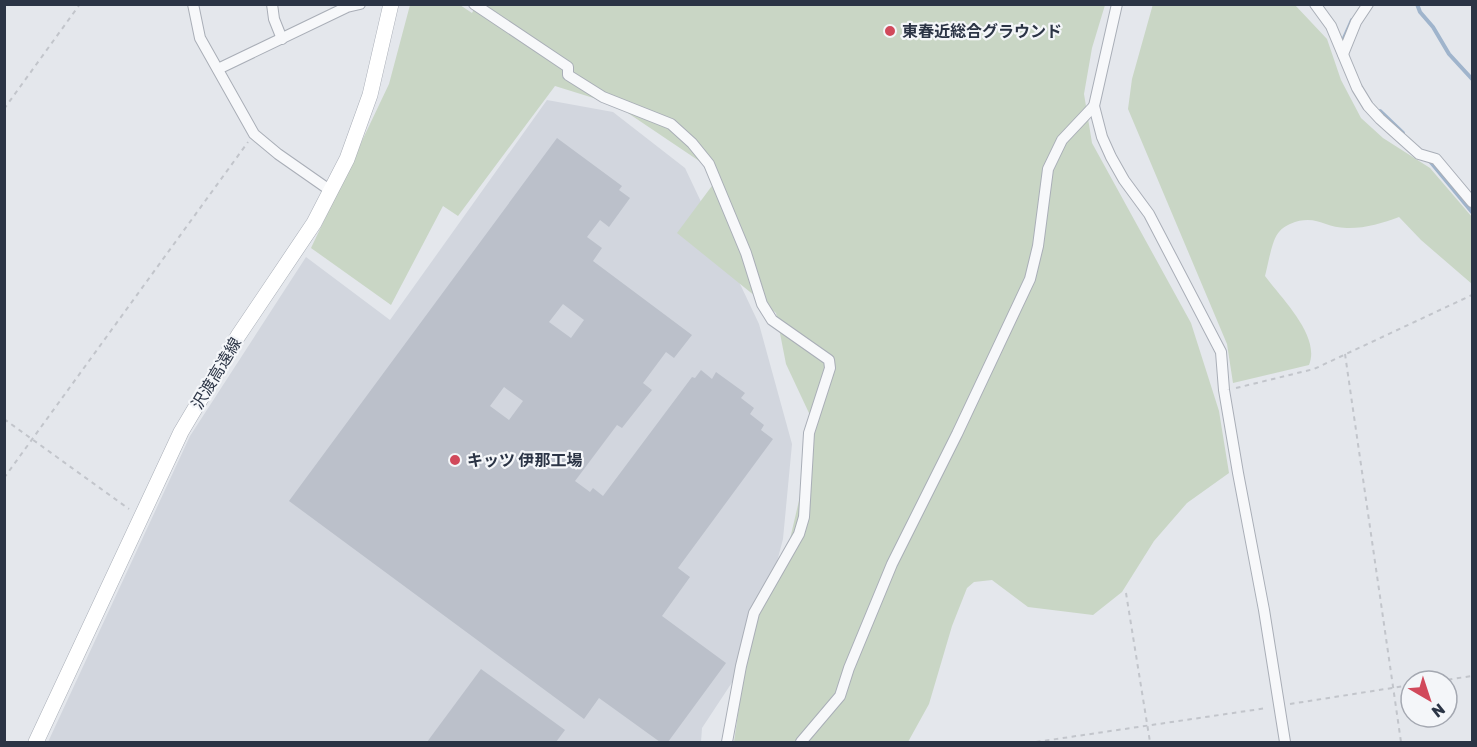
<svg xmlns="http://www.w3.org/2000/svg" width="1477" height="747" viewBox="0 0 1477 747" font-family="Rubik,'Noto Sans JP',sans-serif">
<rect width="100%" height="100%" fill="#e4e7ec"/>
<!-- built -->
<polygon fill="#d2d6de" points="547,100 613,112 685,168 759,324 792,444 783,539 754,649 702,728 701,742 48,742 190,436 306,257 390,320"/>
<!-- green -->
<g fill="#c9d6c5">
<polygon points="477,4 1105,5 1092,48 1084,94 1092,143 1191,323 1219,411 1229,473 1187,503 1154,541 1122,592 1093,615 1028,607 992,580 974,582 967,588 952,626 929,704 908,742 734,742 744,672 757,619 783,569 816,428 786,364 776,313 677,233 720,175 616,105 555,86 458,216 443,206 391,305 311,248 389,84 410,5 460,5 472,13"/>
<path d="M1153 4 1295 5 1327 39 1341 80 1361 118 1383 138 1430 168 1472 217V284L1421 240 1399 217C1383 223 1367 228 1349 228 1324 229 1317 213 1290 224 1286 226 1282 228 1279 232 1272 239 1268 265 1265 276 1281 298 1321 336 1309 365L1233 383 1227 344 1128 109 1132 79Z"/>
</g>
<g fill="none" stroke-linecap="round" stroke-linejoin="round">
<!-- stream -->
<g stroke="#9fb4cc" stroke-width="4">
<polyline points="1417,4 1420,12 1433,27 1449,54 1472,79"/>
<polyline points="1344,38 1352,20"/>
<polyline points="1380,111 1403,133"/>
<polyline points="1429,160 1472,212"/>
</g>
</g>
<!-- building -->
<g fill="#bbc0ca" fill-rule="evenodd">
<path d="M557 138 622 186 619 190 630 198 609 227 600 220 587 237 602 248 593 261 692 335 674 358 666 352 643 383 652 390 622 428 617 425 575 481 590 492 593 488 603 496 692 377 695 378 701 370 712 379 716 372 745 393 741 398 754 408 750 414 764 425 761 430 773 439 678 568 690 577 662 616 726 663 668 742H660L599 698 584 719 289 501ZM563 304 584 320 571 338 549 322ZM504 387 523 401 509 420 490 406Z"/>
<polygon points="481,669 565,730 556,742 427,742"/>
</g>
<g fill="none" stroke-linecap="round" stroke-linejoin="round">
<defs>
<g id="minor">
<polyline points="193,4 200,38 254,134 278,154 331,191"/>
<polyline points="272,4 274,19 282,39"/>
<polyline points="474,4 568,67 568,75 603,97 671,124 692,143 709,164 746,253 762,304 772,320 829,360 830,368 809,433 804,517 799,534 754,613 741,666 727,742"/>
<polyline points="1117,4 1094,106 1102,137 1111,157 1124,180 1149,214 1221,352 1224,390 1238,473 1264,610 1285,742"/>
<polyline points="1315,4 1331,26 1357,88 1368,106 1380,119 1419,154 1436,159 1472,202"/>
<polyline points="1343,54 1356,22 1368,4"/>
<polyline points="218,69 347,7 360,4"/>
<polyline points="801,742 840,696 849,668 892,564 957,434 1030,279 1038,246 1048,169 1062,140 1094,106"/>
</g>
<polyline id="secondary" points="36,742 181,432 238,336 314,223 347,159 370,95 391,4"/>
</defs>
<!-- minor casing -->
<use href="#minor" stroke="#a9aeb7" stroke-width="12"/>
<!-- secondary casing -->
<use href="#secondary" stroke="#a9aeb7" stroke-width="16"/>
<!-- path -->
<g stroke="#c2c5cb" stroke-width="2" stroke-dasharray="4.5 4.5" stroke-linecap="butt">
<polyline points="4,109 80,4"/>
<polyline points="1345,354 1401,742"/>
<polyline points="1236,388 1314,369 1472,295"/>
<polyline points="4,419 129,509"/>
<polyline points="4,478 248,142"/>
<polyline points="1126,593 1150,742"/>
<polyline points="1439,681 1472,676"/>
<polyline points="1290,704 1411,685"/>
<polyline points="1036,742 1267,708"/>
</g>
<!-- minor -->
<use href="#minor" stroke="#f7f8fa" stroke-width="10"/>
<!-- secondary -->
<use href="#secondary" stroke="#fff" stroke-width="15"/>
</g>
<!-- markers -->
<g fill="#d1495b" stroke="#f4f6f9" stroke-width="2">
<circle cx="890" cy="31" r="6"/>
<circle cx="455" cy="460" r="6"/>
</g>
<g text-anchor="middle" stroke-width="4.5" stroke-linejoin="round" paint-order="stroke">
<!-- poi labels -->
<g font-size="16" font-weight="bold" fill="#2b3445" stroke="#f4f6f9" text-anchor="start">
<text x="902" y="37">東春近総合グラウンド</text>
<text x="467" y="466">キッツ 伊那工場</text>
</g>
<!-- street labels -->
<g font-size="16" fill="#2b3445" stroke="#f4f6f9">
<text transform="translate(216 373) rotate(-59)" y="6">沢渡高遠線</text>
</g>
</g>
<!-- border -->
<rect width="1477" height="747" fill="none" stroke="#2b3445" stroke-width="12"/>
<!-- north arrow -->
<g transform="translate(1429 699) rotate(141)"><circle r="28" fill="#f4f6f9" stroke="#a4a8b1" stroke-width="1.5"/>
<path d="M0-4.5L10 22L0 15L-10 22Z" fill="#d1495b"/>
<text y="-9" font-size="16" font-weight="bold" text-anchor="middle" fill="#2b3445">N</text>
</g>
</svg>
